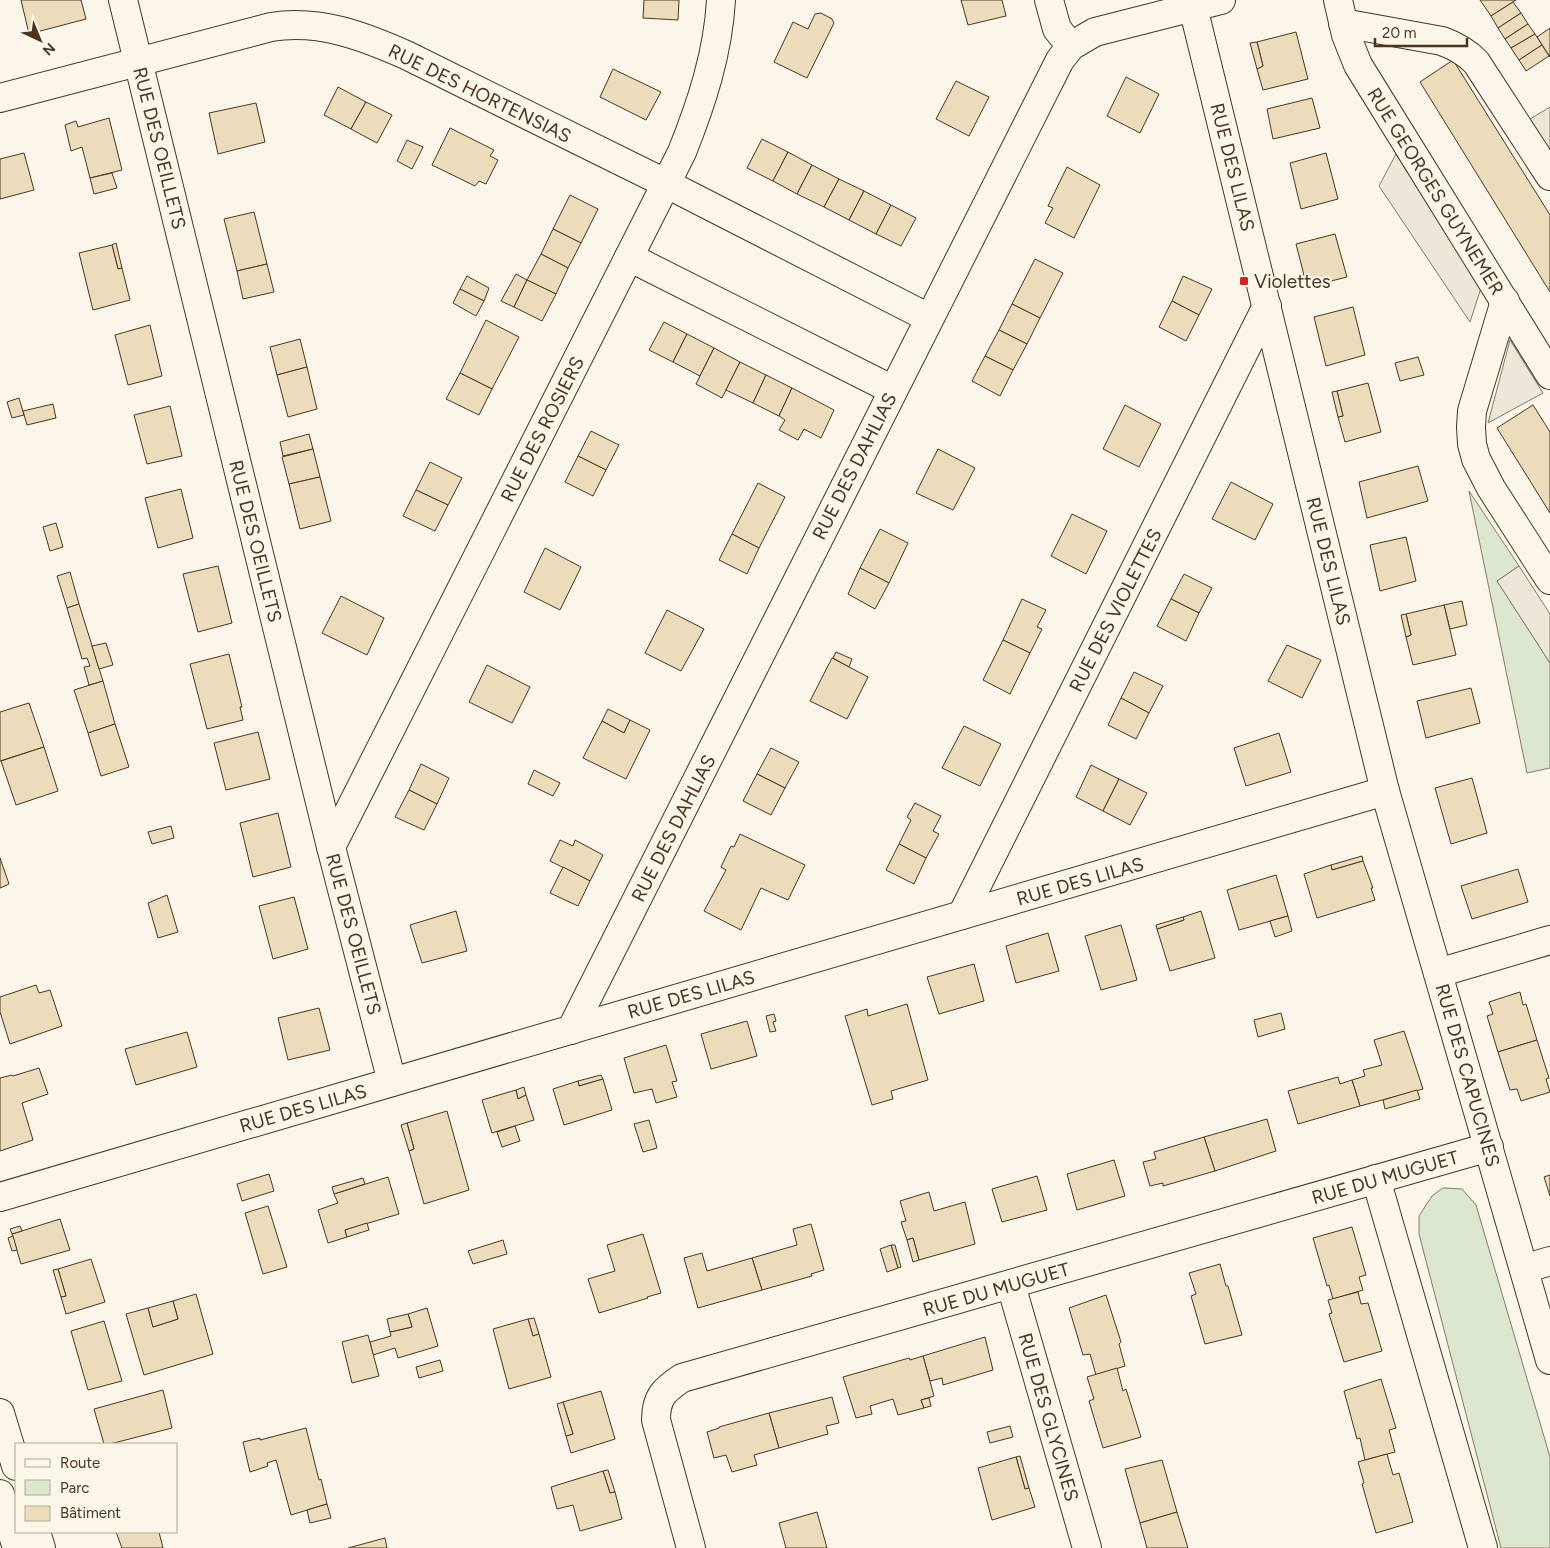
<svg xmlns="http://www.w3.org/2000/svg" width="1550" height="1548" viewBox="0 0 1550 1548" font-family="Figtree,sans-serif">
<rect width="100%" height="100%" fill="#fbf6e9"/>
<!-- green -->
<g fill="#dce7d0" stroke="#887966">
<polygon points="1469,491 1519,566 1497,581 1550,663 1550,768 1527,773"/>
<polygon points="1443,1188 1462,1189 1476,1205 1550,1457 1550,1548 1501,1548 1419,1234 1419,1216 1432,1196"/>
</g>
<!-- parking -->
<g fill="#ede7d9" stroke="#887966">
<polygon points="1550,107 1550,153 1530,119"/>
<polygon points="1396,154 1481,288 1470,322 1379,186"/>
<polygon points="1510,340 1543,393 1488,423"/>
<polygon points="1519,566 1550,614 1550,663 1497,581"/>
</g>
<!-- building -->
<g fill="#ecdcbc" stroke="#4a3520">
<polygon points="21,0 81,0 86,19 29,34"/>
<polygon points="644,0 679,0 678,20 643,18"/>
<polygon points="961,0 1002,0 1006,16 968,25"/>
<polygon points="1480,0 1516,0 1491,16"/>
<polygon points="1513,2 1521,13 1498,28 1491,16"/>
<polygon points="821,13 832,19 834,23 807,78 774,62 793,22 808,29 815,14"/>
<polygon points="1521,13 1528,24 1505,39 1498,28"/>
<polygon points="1528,24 1535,34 1511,48 1505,39"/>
<polygon points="1550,28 1550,57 1537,37"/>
<polygon points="1296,32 1308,79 1263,90 1257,69 1263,66 1257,42"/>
<polygon points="1535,34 1542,45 1519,60 1511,48"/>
<polygon points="1257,42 1263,66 1257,69 1250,43"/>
<polygon points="1542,45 1549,56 1526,71 1519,60"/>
<polygon points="1453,60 1550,215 1550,292 1420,82"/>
<polygon points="613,69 661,92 646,120 600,97"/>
<polygon points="1126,77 1159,94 1140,133 1107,116"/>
<polygon points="956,81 989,97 969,136 936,119"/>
<polygon points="338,87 366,102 351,129 324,115"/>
<polygon points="1312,98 1320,128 1273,139 1267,109"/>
<polygon points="366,102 392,115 377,143 351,129"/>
<polygon points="256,103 265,142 218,154 209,113"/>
<polygon points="109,118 122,170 90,178 82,147 71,151 65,125 76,121 78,127"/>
<polygon points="450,128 494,150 490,156 498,160 486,184 479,181 475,186 432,165"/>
<polygon points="762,139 788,152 773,181 747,168"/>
<polygon points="407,140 423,147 412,169 397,161"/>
<polygon points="788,152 812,165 797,194 773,181"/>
<polygon points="24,153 34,190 0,199 0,159"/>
<polygon points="1326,153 1338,199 1301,209 1290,163"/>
<polygon points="812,165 839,179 824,207 797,194"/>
<polygon points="1067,167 1100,185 1074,238 1045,223 1053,208 1048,206"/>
<polygon points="112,173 117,188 94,194 90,178"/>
<polygon points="839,179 864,191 849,220 824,207"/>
<polygon points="864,191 891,205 876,234 849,220"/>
<polygon points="570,195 598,209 581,243 553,229"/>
<polygon points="891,205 916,218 901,246 876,234"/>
<polygon points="254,212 267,264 237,271 224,219"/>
<polygon points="553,229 581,243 568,268 541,254"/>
<polygon points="1335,234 1347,277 1307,287 1296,244"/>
<polygon points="116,243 122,268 118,269 112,245"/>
<polygon points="112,245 118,269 122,268 130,300 93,310 79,253"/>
<polygon points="541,254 568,268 556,294 527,280"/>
<polygon points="1035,259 1063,273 1040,318 1012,304"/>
<polygon points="267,264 274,292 243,299 237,271"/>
<polygon points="516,274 527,280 514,307 501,301"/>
<polygon points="467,276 489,288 484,301 460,289"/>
<polygon points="1183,276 1212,289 1199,315 1172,301"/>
<polygon points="527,280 556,294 542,321 514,307"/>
<polygon points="460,289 484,301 476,316 453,303"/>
<polygon points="1172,301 1199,315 1186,341 1159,327"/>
<polygon points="1012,304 1040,318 1027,344 999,330"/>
<polygon points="1353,307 1365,355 1326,366 1314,317"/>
<polygon points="486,320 519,337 492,389 460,373"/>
<polygon points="664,322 687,334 673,362 649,350"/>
<polygon points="150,325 162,376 128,385 115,335"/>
<polygon points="999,330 1027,344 1013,370 985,356"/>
<polygon points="687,334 714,348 700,376 673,362"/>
<polygon points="300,339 307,367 277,375 270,347"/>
<polygon points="714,348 740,362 722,398 696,384"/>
<polygon points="985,356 1013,370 1000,396 972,381"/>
<polygon points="1418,357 1424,375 1400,381 1395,363"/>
<polygon points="740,362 766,375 753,403 726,390"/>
<polygon points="307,367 317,409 288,417 277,375"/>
<polygon points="460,373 492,389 479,415 446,399"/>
<polygon points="766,375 792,388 779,416 753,403"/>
<polygon points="1368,383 1381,432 1345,442 1338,417 1343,416 1337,391"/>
<polygon points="792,388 834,410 821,438 804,429 798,440 779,430 785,420 779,416"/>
<polygon points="1337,391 1343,416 1338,417 1332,392"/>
<polygon points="19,398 24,415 12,418 7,402"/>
<polygon points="53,404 56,418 27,425 23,411"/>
<polygon points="1125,405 1161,424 1139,467 1103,449"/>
<polygon points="1533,405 1550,432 1550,513 1497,428"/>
<polygon points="170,406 182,456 147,464 134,415"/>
<polygon points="591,431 619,445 606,470 578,456"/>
<polygon points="309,434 313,449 283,456 280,442"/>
<polygon points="313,449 320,477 289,484 282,457"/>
<polygon points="938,449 975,468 953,510 916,493"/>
<polygon points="578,456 606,470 593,496 565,482"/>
<polygon points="430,462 462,478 448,505 416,490"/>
<polygon points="1418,466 1428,501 1367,518 1359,482"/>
<polygon points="320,477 331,521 300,529 289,484"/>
<polygon points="1231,482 1273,504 1255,540 1212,519"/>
<polygon points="758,483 785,497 759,548 732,534"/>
<polygon points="181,489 193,538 158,548 145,498"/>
<polygon points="416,490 448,505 435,531 403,516"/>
<polygon points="1072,514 1107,531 1086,574 1051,556"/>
<polygon points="56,523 63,547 50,551 43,527"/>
<polygon points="880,529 908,543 889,583 860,568"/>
<polygon points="732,534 759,548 747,574 719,560"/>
<polygon points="1406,537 1416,581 1380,591 1370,545"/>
<polygon points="545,548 581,567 560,610 524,592"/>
<polygon points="218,566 232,623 198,632 183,574"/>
<polygon points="860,568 889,583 875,609 848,594"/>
<polygon points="70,572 79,604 67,608 57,576"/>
<polygon points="1184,574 1212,588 1199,613 1171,599"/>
<polygon points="341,596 384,618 367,655 322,633"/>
<polygon points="1022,599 1046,610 1037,627 1042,629 1030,653 1003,640"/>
<polygon points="1171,599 1199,613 1186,641 1157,626"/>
<polygon points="1462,601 1467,625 1450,629 1444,605"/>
<polygon points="79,604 103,681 89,685 84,667 90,666 87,658 82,659 67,608"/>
<polygon points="1444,605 1456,655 1413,665 1406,637 1411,635 1406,614"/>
<polygon points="667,610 704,629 681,671 645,653"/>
<polygon points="1406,614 1411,635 1406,637 1401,615"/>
<polygon points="1003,640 1030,653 1010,694 983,680"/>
<polygon points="106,643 113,665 99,669 92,646"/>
<polygon points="1287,645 1321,660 1302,698 1268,681"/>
<polygon points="836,652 852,659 849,667 833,658"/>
<polygon points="229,654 242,707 240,707 243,720 207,729 190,664"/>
<polygon points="832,658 868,677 847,719 810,701"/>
<polygon points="487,665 530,687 512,723 469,702"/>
<polygon points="1134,672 1163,686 1149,713 1121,698"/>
<polygon points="103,681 115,724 88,733 74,690"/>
<polygon points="1471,688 1480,723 1426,738 1417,701"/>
<polygon points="1121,698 1149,713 1136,739 1108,725"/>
<polygon points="29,703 44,747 0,761 0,712"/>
<polygon points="608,709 630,720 624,733 602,721"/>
<polygon points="630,720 650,730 626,779 583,758 602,721 624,733"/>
<polygon points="115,724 129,767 101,776 88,733"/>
<polygon points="964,726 1001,744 980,786 942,768"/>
<polygon points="258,732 270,779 226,790 214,743"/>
<polygon points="1279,733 1291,772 1246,786 1234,748"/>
<polygon points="44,747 58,791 16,805 1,761"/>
<polygon points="771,748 799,762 785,788 757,774"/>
<polygon points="421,764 449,778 437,804 409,790"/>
<polygon points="1091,765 1119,779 1103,811 1076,797"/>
<polygon points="534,770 560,783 553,796 528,784"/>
<polygon points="757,774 785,788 771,815 743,801"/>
<polygon points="1472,778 1487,833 1451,844 1435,788"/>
<polygon points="1119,779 1147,793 1130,825 1103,811"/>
<polygon points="409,790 437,804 424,830 395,817"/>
<polygon points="915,803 941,816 933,831 939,834 926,858 899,844 911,820 907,817"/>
<polygon points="278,813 291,867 253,877 240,823"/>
<polygon points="171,826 174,838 152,844 148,832"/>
<polygon points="740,834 805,865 788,900 761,888 741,930 704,911 726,870 721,867 731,846 734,847"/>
<polygon points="560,840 573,846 575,840 603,855 590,881 550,861"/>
<polygon points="899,844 926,858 914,884 886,870"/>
<polygon points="1362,856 1363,861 1332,870 1331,865"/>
<polygon points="0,858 9,884 0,888"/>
<polygon points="1363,861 1373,888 1371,888 1375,900 1317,918 1304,874 1331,865 1332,870"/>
<polygon points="563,867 590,881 578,906 550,893"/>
<polygon points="1518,869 1528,902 1472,919 1461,886"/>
<polygon points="1276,875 1288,916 1239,930 1227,890"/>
<polygon points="167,895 178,932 158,938 148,903"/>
<polygon points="294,897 308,949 273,959 259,906"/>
<polygon points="456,911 467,951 422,963 410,925"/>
<polygon points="1201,911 1215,958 1170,971 1157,929 1184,920 1183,917"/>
<polygon points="1288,916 1292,931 1275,937 1270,921"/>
<polygon points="1183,917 1184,920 1157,929 1156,925"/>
<polygon points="1121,925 1137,980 1101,990 1085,936"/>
<polygon points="1048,933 1059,971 1016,983 1006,946"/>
<polygon points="974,964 984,1001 939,1014 927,977"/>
<polygon points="36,985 39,993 50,990 62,1026 10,1044 0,1012 0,997"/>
<polygon points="1520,992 1523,1005 1526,1004 1537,1040 1498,1052 1487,1016 1493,1014 1489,1002"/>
<polygon points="907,1004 928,1080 891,1091 893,1099 872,1105 845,1016 867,1009 868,1016"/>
<polygon points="319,1008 330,1050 288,1060 278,1018"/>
<polygon points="1281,1013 1285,1029 1258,1037 1254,1020"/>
<polygon points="774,1014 776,1021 773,1022 776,1031 770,1032 766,1016"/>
<polygon points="747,1021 757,1056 711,1069 701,1034"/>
<polygon points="1404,1031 1423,1089 1360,1106 1352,1080 1365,1076 1363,1070 1382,1065 1374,1040"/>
<polygon points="187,1032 197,1067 136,1085 125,1049"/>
<polygon points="1537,1040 1549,1078 1546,1079 1550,1092 1521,1101 1517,1089 1510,1090 1498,1052"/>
<polygon points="666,1045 677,1081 672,1082 677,1097 656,1103 652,1089 634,1093 624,1058"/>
<polygon points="39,1068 48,1094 22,1103 33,1140 0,1151 0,1078 12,1075 13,1076"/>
<polygon points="601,1075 603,1079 579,1086 578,1081"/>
<polygon points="1338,1077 1340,1084 1352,1080 1360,1106 1298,1124 1288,1091"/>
<polygon points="603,1079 612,1110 564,1125 553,1089 578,1081 579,1086"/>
<polygon points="524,1087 526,1095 518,1099 516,1090"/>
<polygon points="516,1090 518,1099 526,1095 534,1120 492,1133 482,1100"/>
<polygon points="1417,1090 1420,1099 1385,1109 1383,1100"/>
<polygon points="447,1111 469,1190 424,1204 409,1151 414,1149 407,1123"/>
<polygon points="1267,1119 1276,1151 1215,1171 1204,1137"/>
<polygon points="649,1120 657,1148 643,1152 634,1124"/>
<polygon points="407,1123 414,1149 409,1151 401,1125"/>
<polygon points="515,1126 520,1141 502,1147 497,1132"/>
<polygon points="1204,1137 1215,1171 1163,1186 1163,1183 1150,1186 1143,1162 1156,1159 1154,1152"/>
<polygon points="1114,1160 1125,1196 1077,1210 1067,1174"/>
<polygon points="269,1174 274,1191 242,1201 237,1184"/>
<polygon points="1550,1175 1550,1196 1544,1177"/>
<polygon points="1037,1176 1047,1210 1002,1222 992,1189"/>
<polygon points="388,1177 399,1214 345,1230 347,1237 328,1243 318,1210 338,1203 334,1194"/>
<polygon points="363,1178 365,1184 334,1194 332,1187"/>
<polygon points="929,1192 934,1211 965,1202 975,1244 919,1260 913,1238 907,1240 901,1222 906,1221 900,1201"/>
<polygon points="268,1206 287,1267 263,1274 245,1213"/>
<polygon points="60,1219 70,1250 21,1264 12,1234"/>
<polygon points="367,1223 369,1230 347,1237 345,1230"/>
<polygon points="811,1224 824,1270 811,1274 812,1276 762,1290 752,1258 797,1245 793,1229"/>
<polygon points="20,1226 22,1231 12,1234 10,1229"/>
<polygon points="1352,1227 1366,1275 1359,1277 1363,1290 1333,1299 1329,1285 1327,1286 1313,1238"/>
<polygon points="643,1234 661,1293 647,1297 648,1298 599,1313 588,1279 615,1271 607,1245"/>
<polygon points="13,1236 17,1250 12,1251 8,1238"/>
<polygon points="913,1238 919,1260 913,1262 907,1240"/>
<polygon points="503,1240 507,1254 473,1264 468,1251"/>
<polygon points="891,1245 895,1245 901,1267 898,1268"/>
<polygon points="891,1245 898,1268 887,1272 880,1249"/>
<polygon points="702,1253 707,1271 752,1258 762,1290 698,1308 684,1258"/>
<polygon points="91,1259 105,1302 66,1314 61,1297 66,1296 58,1269"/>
<polygon points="1220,1264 1226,1286 1228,1286 1242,1335 1205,1344 1191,1296 1196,1294 1189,1273"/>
<polygon points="58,1269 66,1296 61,1297 53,1270"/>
<polygon points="1358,1292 1361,1304 1368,1303 1382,1351 1344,1362 1329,1314 1332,1313 1328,1300"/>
<polygon points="196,1294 213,1354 144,1375 126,1314 148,1308 153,1327 178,1319 173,1301"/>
<polygon points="1106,1295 1121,1342 1119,1344 1125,1366 1096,1375 1090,1354 1083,1355 1069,1308"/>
<polygon points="173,1301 178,1319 153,1327 148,1308"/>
<polygon points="427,1308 438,1346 398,1358 395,1348 373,1355 370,1342 391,1336 390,1332 412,1327 408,1314"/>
<polygon points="408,1314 412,1327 390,1332 387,1319"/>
<polygon points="534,1318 539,1334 533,1336 528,1319"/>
<polygon points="528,1319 533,1336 539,1334 551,1377 509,1389 493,1329"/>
<polygon points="104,1321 122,1381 88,1390 71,1331"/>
<polygon points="368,1335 379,1376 352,1383 342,1342"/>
<polygon points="985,1337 993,1370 943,1385 942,1378 930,1381 923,1356"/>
<polygon points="923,1356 934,1396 921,1400 924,1408 898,1415 893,1399 870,1406 872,1414 856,1418 843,1377 909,1358 910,1360"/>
<polygon points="440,1360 443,1371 419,1378 416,1367"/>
<polygon points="1117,1368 1123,1391 1126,1389 1141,1437 1103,1448 1089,1401 1094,1399 1087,1377"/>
<polygon points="1381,1379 1396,1428 1389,1430 1395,1452 1365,1460 1360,1438 1357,1439 1344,1391"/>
<polygon points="163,1390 172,1428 110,1444 104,1444 94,1409"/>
<polygon points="601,1391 615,1439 571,1453 566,1436 573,1434 563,1402"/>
<polygon points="832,1397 839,1423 826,1426 828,1434 779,1448 769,1413"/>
<polygon points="929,1398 931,1406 924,1408 921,1400"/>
<polygon points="563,1402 573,1434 566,1436 557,1404"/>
<polygon points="769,1413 779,1448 754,1455 757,1465 732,1472 726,1455 714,1458 707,1432 719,1428 719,1427"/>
<polygon points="1010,1426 1013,1437 990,1443 987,1432"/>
<polygon points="306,1428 319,1480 321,1479 327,1504 291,1515 276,1460 267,1463 268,1466 250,1472 243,1442 260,1438 260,1440"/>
<polygon points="1387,1454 1393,1475 1399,1473 1413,1522 1376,1533 1362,1484 1364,1483 1358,1462"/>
<polygon points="1020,1456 1029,1488 1025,1489 1016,1457"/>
<polygon points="1016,1457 1025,1489 1029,1488 1035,1507 992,1520 978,1468"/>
<polygon points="1162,1460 1177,1512 1140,1523 1125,1469"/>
<polygon points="608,1470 615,1492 610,1493 603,1471"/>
<polygon points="603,1471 610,1493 615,1492 622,1519 580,1531 573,1505 557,1509 551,1487"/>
<polygon points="327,1504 331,1518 310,1523 307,1510"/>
<polygon points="817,1512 827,1548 786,1548 779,1523"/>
<polygon points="1177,1512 1188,1548 1147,1548 1140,1523"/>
<polygon points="116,1532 159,1532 163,1548 122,1548"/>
<polygon points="385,1538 387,1548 348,1548"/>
</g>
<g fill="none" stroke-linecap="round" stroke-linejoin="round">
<defs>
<g id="minor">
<polyline points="123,0 331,847 392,1082"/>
<polyline points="1049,0 1057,29 1071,46"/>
<polyline points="1338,0 1346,35 1358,65 1550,375"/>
<polyline points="1193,7 1385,791 1550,1360"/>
<path d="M1343 23 1442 41C1456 46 1466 52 1476 62L1550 176"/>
<path d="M0 98 271 27C319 19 363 36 406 55L667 184 929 318"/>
<polyline points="629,257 893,390"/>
<polyline points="1505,301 1472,411 1471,427 1472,444 1476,459 1491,488 1550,580"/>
<path d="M331 847 682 152C702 102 718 53 721 0"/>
<polyline points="962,915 1267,306"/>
<polyline points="1438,973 1550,940"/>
<polyline points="571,1030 1060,60 1071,46 1095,32 1221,0"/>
<polyline points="1376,1179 1483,1548"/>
<polyline points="0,1197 1385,791"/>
<polyline points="1524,1269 1550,1261"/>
<polyline points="1011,1285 1087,1548"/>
<path d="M691 1548 656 1420C656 1397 664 1390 682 1378L1489 1147"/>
</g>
<g id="major">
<polyline points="0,1413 16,1466"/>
<polyline points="0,1494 17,1548"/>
<polyline points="36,1532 41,1548"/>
</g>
</defs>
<!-- minor casing -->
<use href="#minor" stroke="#4a3520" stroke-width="30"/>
<!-- major casing -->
<use href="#major" stroke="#4a3520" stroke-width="30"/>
<!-- minor -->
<use href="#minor" stroke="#fbf6e9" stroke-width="28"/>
<!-- major -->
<use href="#major" stroke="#fbf6e9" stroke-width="28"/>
</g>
<!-- markers -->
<rect fill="#c62828" stroke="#fbf6e9" stroke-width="2" x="1239" y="276" width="10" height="10" rx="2.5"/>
<g text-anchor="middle" stroke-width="4" stroke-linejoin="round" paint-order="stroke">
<!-- street labels -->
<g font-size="19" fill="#4a3520" stroke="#fbf6e9">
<text transform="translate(480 93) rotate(26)" y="7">RUE DES HORTENSIAS</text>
<text transform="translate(160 148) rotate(76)" y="7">RUE DES OEILLETS</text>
<text transform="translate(1233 167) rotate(76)" y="7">RUE DES LILAS</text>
<text transform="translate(1436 191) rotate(58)" y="7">RUE GEORGES GUYNEMER</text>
<text transform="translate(542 429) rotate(-63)" y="7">RUE DES ROSIERS</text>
<text transform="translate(854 466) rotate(-63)" y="7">RUE DES DAHLIAS</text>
<text transform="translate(256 541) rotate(76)" y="7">RUE DES OEILLETS</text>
<text transform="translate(1329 561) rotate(76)" y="7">RUE DES LILAS</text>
<text transform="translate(1115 610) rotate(-63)" y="7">RUE DES VIOLETTES</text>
<text transform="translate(673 828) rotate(-63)" y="7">RUE DES DAHLIAS</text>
<text transform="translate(1080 881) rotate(-16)" y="7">RUE DES LILAS</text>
<text transform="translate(354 934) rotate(75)" y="7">RUE DES OEILLETS</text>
<text transform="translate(691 994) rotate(-16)" y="7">RUE DES LILAS</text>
<text transform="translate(1468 1075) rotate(74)" y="7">RUE DES CAPUCINES</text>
<text transform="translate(303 1108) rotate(-16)" y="7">RUE DES LILAS</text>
<text transform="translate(1385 1177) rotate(-16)" y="7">RUE DU MUGUET</text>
<text transform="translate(996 1289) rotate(-16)" y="7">RUE DU MUGUET</text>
<text transform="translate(1049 1417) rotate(74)" y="7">RUE DES GLYCINES</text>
</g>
<!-- poi labels -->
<g font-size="19" fill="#4a3520" stroke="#fbf6e9" text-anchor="start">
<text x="1254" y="288">Violettes</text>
</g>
</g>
<!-- legend -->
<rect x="15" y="1443" width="162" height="90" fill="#fbf6e9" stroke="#b4a999"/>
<rect x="25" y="1459" width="25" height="8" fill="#fbf6e9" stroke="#b4a999"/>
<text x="60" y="1468" font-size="15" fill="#4a3520">Route</text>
<rect x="25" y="1480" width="25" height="15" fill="#dce7d0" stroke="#b4a999"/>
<text x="60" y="1493" font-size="15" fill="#4a3520">Parc</text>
<rect x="25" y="1506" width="25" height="15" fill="#ecdcbc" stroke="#b4a999"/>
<text x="60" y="1518" font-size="15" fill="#4a3520">Bâtiment</text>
<!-- north arrow -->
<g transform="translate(40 40) rotate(136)" stroke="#fbf6e9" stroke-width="4" paint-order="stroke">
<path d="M0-4L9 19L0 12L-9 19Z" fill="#4a3520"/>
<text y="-8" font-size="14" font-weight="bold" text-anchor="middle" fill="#4a3520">N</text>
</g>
<!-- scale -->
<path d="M1375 38v8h92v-8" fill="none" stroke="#4a3520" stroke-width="2.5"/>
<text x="1382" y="38" font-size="15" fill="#4a3520" stroke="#fbf6e9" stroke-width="4" paint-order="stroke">20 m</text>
</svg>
